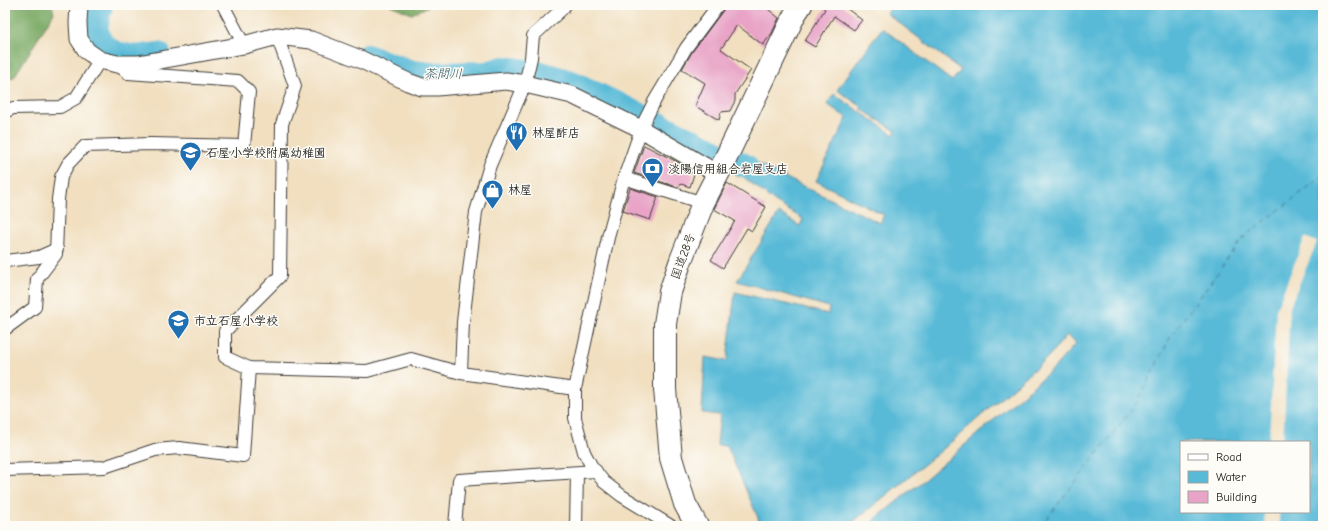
<svg xmlns="http://www.w3.org/2000/svg" width="1328" height="531" viewBox="0 0 1328 531" font-family="'Comic Neue','Klee One',sans-serif">
<rect width="100%" height="100%" fill="#fdfcf7"/>
<filter id="ink" filterUnits="userSpaceOnUse"><feTurbulence type="fractalNoise" baseFrequency=".025" numOctaves="2"/><feDisplacementMap in="SourceGraphic" scale="8" xChannelSelector="R" yChannelSelector="G"/><feConvolveMatrix kernelMatrix="1 2 1 2 8 2 1 2 1" color-interpolation-filters="sRGB"/></filter>
<filter id="wash" filterUnits="userSpaceOnUse"><feTurbulence type="fractalNoise" baseFrequency=".012" numOctaves="4" result="noise"/><feDisplacementMap in="SourceGraphic" scale="16" xChannelSelector="R" yChannelSelector="G"/><feGaussianBlur stdDeviation="0.9" result="paint"/><feColorMatrix in="noise" values="0 0 0 0 0 0 0 0 0 0 0 0 0 0 0 0 0 1.4 0 .05"/><feComposite in="paint" operator="in"/></filter>
<g filter="url(#wash)">
<rect width="100%" height="100%" fill="#f1dfc0"/>
<!-- forest -->
<g fill="#79a963" stroke="#4a6240">
<polygon points="5,5 52,5 54,13 14,77 5,81"/>
<polygon points="390,5 431,5 412,14"/>
</g>
<!-- water -->
<path fill="#58bad7" stroke="#3a6b7a" fill-rule="evenodd" d="M896 5H1323V526H867L912 489 917 486 1054 368 1076 343 1067 335 1048 357 942 450 848 526H753L759 520 727 446 717 445 720 415 702 413 705 357 727 361 735 292 828 314 829 307 737 281 779 213 800 226 803 219 775 202 741 175 739 177 730 171 739 153 780 175 880 223 884 215 816 181 847 118 827 104 834 94 894 135 896 131 861 109 862 107 837 90 882 28 952 81 961 70 886 13ZM1181 442H1309V512H1181Z"/>
<!-- pier -->
<g fill="#f1dfc0">
<polygon points="1305,237 1317,242 1290,306 1283,442 1269,442 1276,310"/>
<polygon points="1265,512 1279,512 1279,526 1264,526"/>
</g>
<g fill="none" stroke-linecap="round" stroke-linejoin="round">
<!-- river -->
<g stroke="#58bad7" stroke-width="24">
<polyline points="101,5 96,28 101,43 115,53 136,57 159,54"/>
<polyline points="367,56 413,72 429,74 487,73 503,68 541,73 574,83 746,166"/>
</g>
<!-- ferry -->
<polyline stroke="#345b67" stroke-width="1" stroke-dasharray="5 4" stroke-linecap="butt" points="1041,526 1136,404 1171,336 1244,237 1323,176"/>
</g>
<g id="blocks">
<!-- building -->
<g fill="#e8a3c6">
<polygon points="727,5 763,5 779,18 772,33 763,45 737,25 721,49 751,70 735,94 735,101 730,111 721,112 719,120 695,106 705,83 682,69 692,52"/>
<polygon points="820,5 842,5 862,20 854,30 834,16 815,47 805,41 825,9"/>
<polygon points="644,145 687,167 686,170 694,174 690,187 681,184 679,187 677,187 634,173"/>
<polygon points="727,183 766,207 752,231 747,228 723,268 711,260 735,221 714,209"/>
<polygon points="630,188 658,197 650,220 623,211"/>
</g>
</g>
</g>
<g filter="url(#ink)">
<use href="#blocks" fill-opacity="0" stroke="#3c3935" stroke-width="1"/>
<g fill="none" stroke-linecap="round" stroke-linejoin="round">
<defs>
<g id="street">
<polyline points="223,5 244,45"/>
<polyline points="277,36 295,86 282,124 280,276 225,331 225,357 249,368 367,371 411,359 461,373 575,389"/>
<polyline points="5,112 13,108 60,107 76,98 100,60"/>
<polyline points="624,178 703,203"/>
<polyline points="5,261 39,257 57,249"/>
<polyline points="5,329 35,307 37,279 56,254 58,199 61,177 68,164 85,146 151,144 244,146 249,92 238,81 128,73 117,64"/>
<polyline points="461,373 463,322 476,212 490,165 525,84 531,58 533,36 563,8 565,5"/>
<polyline points="5,470 104,467 155,450 179,448 243,456 249,368"/>
<polyline points="455,526 459,480 596,471"/>
<polyline points="576,526 577,473"/>
<polyline points="671,526 622,496 604,482 592,467 584,452 575,418 575,389 609,233 624,178 643,124 655,100 686,48 718,5"/>
</g>
<polyline id="secondary" points="79,5 78,23 79,39 87,51 100,60 117,64 138,64 244,45 277,36 311,40 360,59 408,82 422,87 437,87 506,81 525,84 572,95 641,129 718,174"/>
<polyline id="highway" points="697,526 685,504 671,458 665,389 665,324 670,292 681,260 703,203 722,166 795,14 801,5"/>
</defs>
<!-- street casing -->
<use href="#street" stroke="#3c3935" stroke-width="14"/>
<!-- secondary casing -->
<use href="#secondary" stroke="#3c3935" stroke-width="19"/>
<!-- highway casing -->
<use href="#highway" stroke="#3c3935" stroke-width="24"/>
<!-- street -->
<use href="#street" stroke="#fff" stroke-width="12"/>
<!-- secondary -->
<use href="#secondary" stroke="#fff" stroke-width="17"/>
<!-- highway -->
<use href="#highway" stroke="#fff" stroke-width="22"/>
</g>
</g>
<!-- icons -->
<defs>
<symbol id="restaurant-pin" viewBox="-11 -11 22 30"><path d="M0 17L-7.5 6A9.5 9.5 0 1 1 7.5 6Z" fill="#1f6fb2" stroke="#fdfcf7"/><path d="M-5-6h1v4h1v-4h1v4h1v-4h1v5L-1.5 .5V6h-2V.5L-5-1ZM5-6V6H3V1.5H1.5Q1.5-4 5-6Z" fill="#fff"/></symbol>
<symbol id="school-pin" viewBox="-11 -11 22 30"><path d="M0 17L-7.5 6A9.5 9.5 0 1 1 7.5 6Z" fill="#1f6fb2" stroke="#fdfcf7"/><path d="M0-5L7-2L0 1L-7-2ZM-4 1L0 2.5L4 1V4Q0 6-4 4Z" fill="#fff"/></symbol>
<symbol id="bank-pin" viewBox="-11 -11 22 30"><path d="M0 17L-7.5 6A9.5 9.5 0 1 1 7.5 6Z" fill="#1f6fb2" stroke="#fdfcf7"/><path d="M-6-4H6V4H-6ZM0-2.3a2.3 2.3 0 1 0 0 4.6a2.3 2.3 0 1 0 0-4.6Z" fill="#fff"/></symbol>
<symbol id="shop-pin" viewBox="-11 -11 22 30"><path d="M0 17L-7.5 6A9.5 9.5 0 1 1 7.5 6Z" fill="#1f6fb2" stroke="#fdfcf7"/><path d="M-5-2.5h2.3a2.7 3.5 0 0 1 5.4 0H5L5.5 6h-11ZM-1.5-2.5h3a1.5 2.3 0 0 0-3 0Z" fill="#fff"/></symbol>
</defs>
<g fill-rule="evenodd">
<use href="#restaurant-pin" x="504" y="120" width="25" height="34"/>
<use href="#school-pin" x="178" y="140" width="25" height="34"/>
<use href="#bank-pin" x="640" y="156" width="25" height="34"/>
<use href="#shop-pin" x="480" y="178" width="25" height="34"/>
<use href="#school-pin" x="166" y="308" width="25" height="34"/>
</g>
<g text-anchor="middle" stroke-width="3" stroke-linejoin="round" paint-order="stroke">
<!-- poi labels -->
<g font-size="12" font-weight="bold" fill="#1c1c1c" stroke="#fdfcf7" text-anchor="start">
<text x="532" y="137">林屋酢店</text>
<text x="206" y="157">石屋小学校附属幼稚園</text>
<text x="668" y="173">淡陽信用組合岩屋支店</text>
<text x="508" y="194">林屋</text>
<text x="194" y="325">市立石屋小学校</text>
</g>
<!-- street labels -->
<g font-size="12" fill="#1c1c1c" stroke="#fdfcf7">
<text transform="translate(683 256) rotate(-70)" y="4">国道28号</text>
</g>
<!-- water labels -->
<g font-size="13" font-style="italic" fill="#345b67" stroke="#fdfcf7">
<text x="443" y="78">茶間川</text>
</g>
</g>
<!-- margin -->
<rect width="1328" height="531" fill="none" stroke="#fdfcf7" stroke-width="20"/>
<!-- legend -->
<rect x="1180" y="441" width="130" height="72" fill="#fdfcf7" stroke="#a3a29f"/>
<rect x="1188" y="454" width="20" height="6" fill="#ffffff" stroke="#a3a29f"/>
<text x="1216" y="461" font-size="12" fill="#1c1c1c">Road</text>
<rect x="1188" y="471" width="20" height="12" fill="#58bad7" stroke="#a3a29f"/>
<text x="1216" y="481" font-size="12" fill="#1c1c1c">Water</text>
<rect x="1188" y="491" width="20" height="12" fill="#e8a3c6" stroke="#a3a29f"/>
<text x="1216" y="501" font-size="12" fill="#1c1c1c">Building</text>
</svg>
